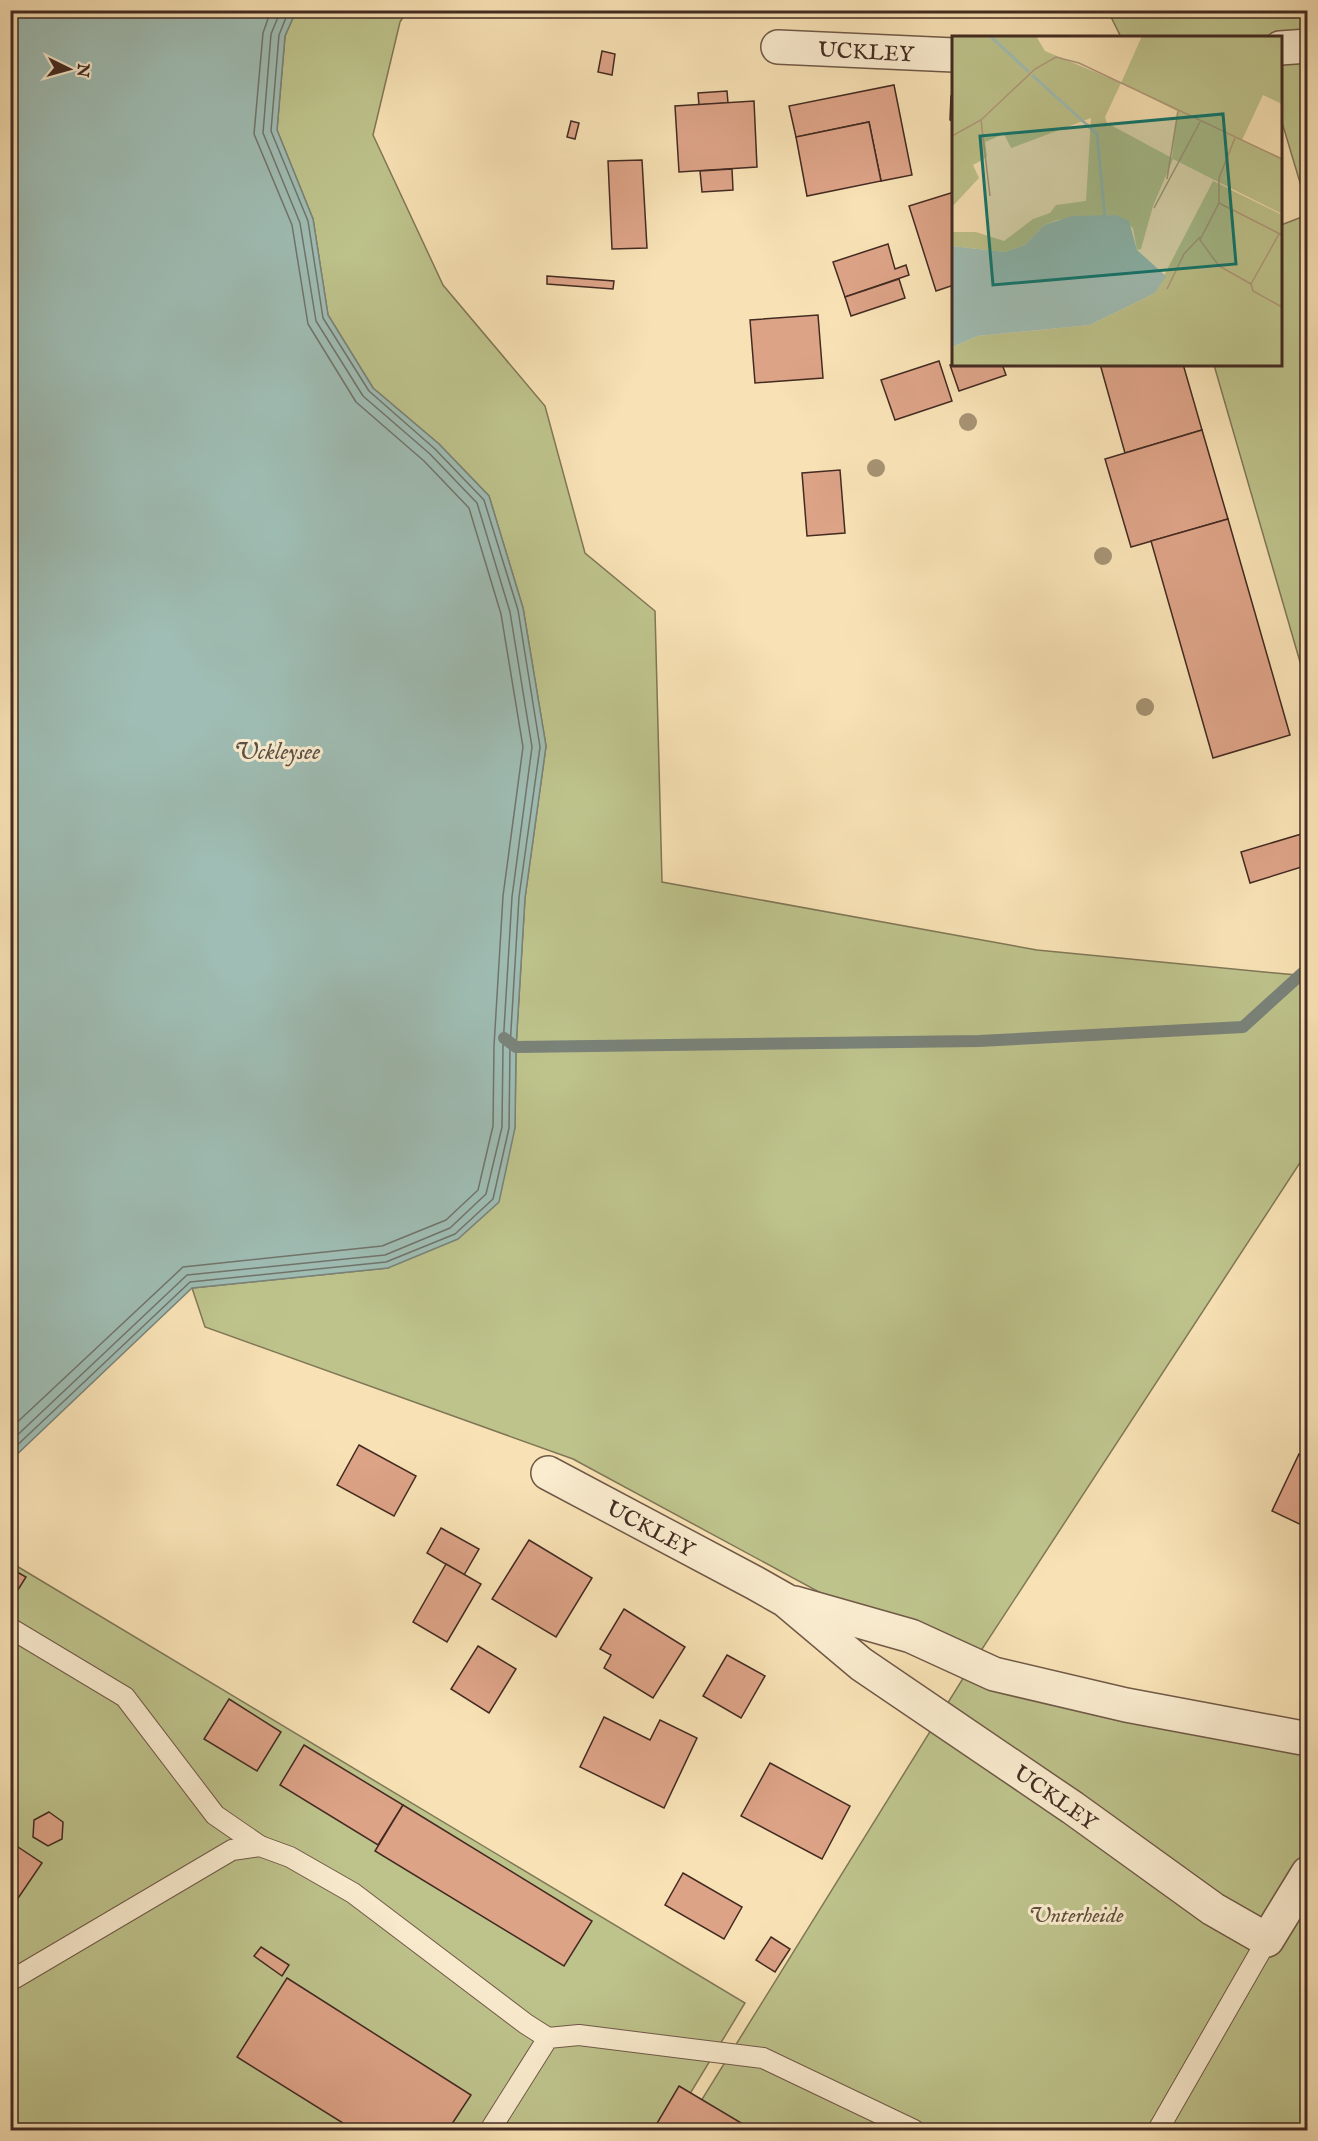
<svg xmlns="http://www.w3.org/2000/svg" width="1318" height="2141" viewBox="0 0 1318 2141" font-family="'IM FELL English',serif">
<rect width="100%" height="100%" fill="#f8e2b5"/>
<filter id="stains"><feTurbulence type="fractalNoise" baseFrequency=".00333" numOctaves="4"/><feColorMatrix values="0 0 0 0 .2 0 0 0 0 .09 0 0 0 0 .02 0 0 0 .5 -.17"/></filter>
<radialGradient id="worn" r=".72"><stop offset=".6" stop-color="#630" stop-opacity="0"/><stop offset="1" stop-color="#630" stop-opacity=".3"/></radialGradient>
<!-- green -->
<g fill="#bec38c" stroke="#807757" stroke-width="1.5">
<polygon points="296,11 407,11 400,22 373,135 443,285 545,406 585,553 655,611 662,882 1037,950 1307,976 1307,1152 967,1672 1307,1736 1307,2130 683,2130 967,1672 573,1459 205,1327 192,1288 388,1268 515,1128 516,1047 525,898 546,746 523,608 489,496 439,444 373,388 328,315 313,219 277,130 285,36"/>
<polygon points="1108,11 1307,11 1307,206 1281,119 1280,38 1121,37"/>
<polygon points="1307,215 1308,215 1307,686 1214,365 1280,364 1281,225"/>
<polygon points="10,1562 745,2003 668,2130 11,2130"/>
</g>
<!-- water -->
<polygon fill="#9fbdb4" stroke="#7a837a" stroke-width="1.5" points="11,10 296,11 285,36 277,130 313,219 328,315 373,388 439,444 489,496 523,608 546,746 525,898 516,1047 515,1128 499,1202 458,1239 388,1268 192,1288 11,1460"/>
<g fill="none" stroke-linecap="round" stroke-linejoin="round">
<!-- shore -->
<g stroke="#71746b" stroke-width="1.5">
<polyline points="10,1429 183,1267 382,1246 446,1220 478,1190 493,1126 494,1046 503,896 523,747 501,614 469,508 424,461 356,402 308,324 292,225 254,134 263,33 271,10"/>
<polyline points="10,1442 187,1275 385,1255 450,1228 486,1194 502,1127 503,1046 512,897 532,747 510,612 477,503 430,454 363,396 316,321 300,223 263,133 271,34 281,10"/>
<polyline points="10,1452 190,1282 386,1262 455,1234 493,1199 509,1128 510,1047 519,897 540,747 518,610 484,500 435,449 369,391 323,318 308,221 271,131 279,35 289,10"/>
</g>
<!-- stream -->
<polyline stroke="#7a837a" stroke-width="12" points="504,1038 516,1047 979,1041 1243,1027 1308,968"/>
</g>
<!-- building -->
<g fill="#dda387" stroke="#432b22" stroke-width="1.5">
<polygon points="602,51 615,54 612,75 598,72"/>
<polygon points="894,85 912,175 881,181 869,122 796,137 789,106"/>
<polygon points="727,91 728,103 699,105 698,93"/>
<polygon points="951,96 954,96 954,121 950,120"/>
<polygon points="754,101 757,167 679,172 675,106"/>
<polygon points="571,121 579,123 575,139 567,137"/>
<polygon points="869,122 881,181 807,196 796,137"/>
<polygon points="642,160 647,248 612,249 608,161"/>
<polygon points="732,169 733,190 702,192 700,171"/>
<polygon points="954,192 954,285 936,291 909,206"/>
<polygon points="888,244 895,269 906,265 909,275 845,297 833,262"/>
<polygon points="547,276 614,281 613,289 547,284"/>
<polygon points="899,279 905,298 851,316 845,297"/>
<polygon points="818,315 823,378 755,383 750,320"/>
<polygon points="939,361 952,401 895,420 881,380"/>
<polygon points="954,364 1002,364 1006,375 959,391 950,365"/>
<polygon points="1100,364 1183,364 1202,430 1125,453"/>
<polygon points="1202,430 1228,519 1131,547 1105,459"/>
<polygon points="840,470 845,533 807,536 802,473"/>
<polygon points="1228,519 1290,735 1213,758 1151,541"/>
<polygon points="1308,832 1308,865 1250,883 1241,852"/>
<polygon points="359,1445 416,1476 394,1516 337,1485"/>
<polygon points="1299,1454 1308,1458 1308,1528 1272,1511"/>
<polygon points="441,1528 479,1549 464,1575 427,1553"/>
<polygon points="529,1540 592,1578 556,1637 492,1599"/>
<polygon points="446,1564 481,1584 447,1642 413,1622"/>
<polygon points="10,1568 26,1577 11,1601 10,1601"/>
<polygon points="624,1609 685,1647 653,1698 604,1668 611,1655 600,1649"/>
<polygon points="478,1646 516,1669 489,1713 451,1689"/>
<polygon points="727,1655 765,1676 741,1718 703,1696"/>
<polygon points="229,1699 281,1732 257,1771 204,1739"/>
<polygon points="604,1717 650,1740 660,1720 697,1738 664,1808 580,1767"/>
<polygon points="304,1745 403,1805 378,1845 280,1785"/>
<polygon points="770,1763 850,1806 822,1859 741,1816"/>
<polygon points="403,1805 592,1921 564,1966 375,1851"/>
<polygon points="49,1812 63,1822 62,1839 48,1846 33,1837 34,1820"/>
<polygon points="18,1847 42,1863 10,1910 10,1857"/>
<polygon points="683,1873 742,1907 724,1939 665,1905"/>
<polygon points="771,1937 790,1949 775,1972 756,1960"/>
<polygon points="261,1947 289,1965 282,1976 254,1956"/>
<polygon points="287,1978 471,2095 448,2130 354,2130 237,2057"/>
<polygon points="679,2086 753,2130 653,2130"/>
</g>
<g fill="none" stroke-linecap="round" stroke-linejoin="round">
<defs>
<g id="lane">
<polyline points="10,1628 125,1697 215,1815 260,1846"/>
<polyline points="10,1981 232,1850 260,1846 290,1857 353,1893 526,2024 548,2038"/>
<polyline points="490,2130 548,2038 579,2035 763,2058 914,2130"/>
<polyline points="1158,2130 1267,1940"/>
</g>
<g id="street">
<polyline points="778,47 954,55"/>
<polyline points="1280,48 1308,46"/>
<polyline points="548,1473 755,1583 785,1600 861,1664 1073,1808 1213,1909 1267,1940 1308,1873"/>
<polyline points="795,1603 911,1636 994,1674 1126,1705 1308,1739"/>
</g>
</defs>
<!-- lane casing -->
<use href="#lane" stroke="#705947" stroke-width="22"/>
<!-- street casing -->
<use href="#street" stroke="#705947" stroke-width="36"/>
<!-- lane -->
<use href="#lane" stroke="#faeccf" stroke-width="20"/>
<!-- street -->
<use href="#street" stroke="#faeccf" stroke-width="33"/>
</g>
<!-- trees -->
<g fill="#a69272">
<circle cx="968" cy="422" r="9"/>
<circle cx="876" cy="468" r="9"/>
<circle cx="1103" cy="556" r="9"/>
<circle cx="1145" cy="707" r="9"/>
</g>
<g text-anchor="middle" stroke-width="6" stroke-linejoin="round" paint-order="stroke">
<!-- street labels -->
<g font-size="22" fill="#432b22" stroke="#faeccf">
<text transform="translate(866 51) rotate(3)" y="8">UCKLEY</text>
<text transform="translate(651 1528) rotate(28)" y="8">UCKLEY</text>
<text transform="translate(1056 1797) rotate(35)" y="8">UCKLEY</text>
</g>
<!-- park labels -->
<g font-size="22" font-style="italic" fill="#62513c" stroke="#faeccf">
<text x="1076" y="1922">Unterheide</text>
</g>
<!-- water labels -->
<g font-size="24" font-style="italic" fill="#5a5046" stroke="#faeccf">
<text x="277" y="759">Uckleysee</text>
</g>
</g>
<!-- overview -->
<g transform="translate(952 36)">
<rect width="330" height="330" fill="#f8e2b5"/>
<path d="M0 0H84L93 15 169 47 190 0H330V68L311 59 290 104 330 122V178L221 123 201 170 189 213 185 214 181 192 164 179 105 184 92 189 73 209 53 216 0 210V196H24L52 205 81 183 98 177 104 169 134 165 139 82 59 112 52 98 33 106 35 121 21 129 27 142 0 171ZM169 47 225 75 220 122 155 87 153 81ZM261 145 330 179V330H0V311L26 300 138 289 203 257Z" fill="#bec38c" fill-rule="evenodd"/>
<path d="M120 180 164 179 177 185 185 214 214 240 203 257 138 289 26 300 0 311V210L53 216 73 209 92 189Z" fill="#9fbdb4"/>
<path fill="none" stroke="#9fbdb4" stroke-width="3" d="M38 0 77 36M80 39 145 98 153 182"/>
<path fill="none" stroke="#b0997a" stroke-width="1.5" d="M29 84 38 160M0 100 29 84 83 33 104 21 127 27 330 123M283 102 267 142V167L330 199M215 143 226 75M267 167 248 204 267 230 299 248M202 172 248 86M327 198 299 248 301 255 330 271M215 253 232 218 248 201"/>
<path fill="#0f766e" fill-opacity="0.15" stroke="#0f766e" stroke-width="3" d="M271 78 284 228 41 249 28 100Z"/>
<rect width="330" height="330" fill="none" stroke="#432b22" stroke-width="3"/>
</g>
<!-- margin -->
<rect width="1318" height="2141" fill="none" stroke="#f8e2b5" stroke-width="36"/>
<rect x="12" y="12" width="1294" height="2117" fill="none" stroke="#432b22" stroke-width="3"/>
<rect x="18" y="18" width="1282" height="2105" fill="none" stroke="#432b22" stroke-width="1.5"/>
<!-- north arrow -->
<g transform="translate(69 69) rotate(95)" stroke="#faeccf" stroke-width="4.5" paint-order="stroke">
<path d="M0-4.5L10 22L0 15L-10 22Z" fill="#432b22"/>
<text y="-9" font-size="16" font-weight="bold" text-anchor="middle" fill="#432b22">N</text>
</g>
<rect width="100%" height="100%" filter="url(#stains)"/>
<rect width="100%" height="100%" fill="url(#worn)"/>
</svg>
